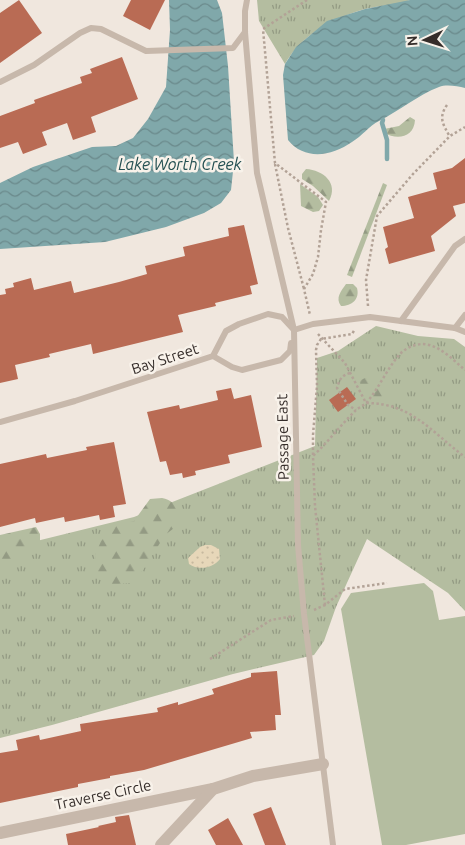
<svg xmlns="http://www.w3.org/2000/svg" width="465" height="845" viewBox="0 0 465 845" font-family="Ubuntu,sans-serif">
<defs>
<pattern id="grass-tufts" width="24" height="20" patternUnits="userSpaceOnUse" patternTransform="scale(1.25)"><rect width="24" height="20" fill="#b4bda0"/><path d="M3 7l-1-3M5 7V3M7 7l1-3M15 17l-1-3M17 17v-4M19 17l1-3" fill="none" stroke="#939a83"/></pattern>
<pattern id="forest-firs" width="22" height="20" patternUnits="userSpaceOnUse" patternTransform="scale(1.25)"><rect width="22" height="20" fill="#b4bda0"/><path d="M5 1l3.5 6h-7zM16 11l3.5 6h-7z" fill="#939a83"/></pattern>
<pattern id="sand-dots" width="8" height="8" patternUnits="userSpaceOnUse" patternTransform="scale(1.25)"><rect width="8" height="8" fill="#e7d7b9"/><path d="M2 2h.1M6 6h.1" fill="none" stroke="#c7b99f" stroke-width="1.8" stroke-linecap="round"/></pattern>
<pattern id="water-waves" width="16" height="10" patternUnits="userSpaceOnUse" patternTransform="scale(1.25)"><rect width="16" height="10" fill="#80a8aa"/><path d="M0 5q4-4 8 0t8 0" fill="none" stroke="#6a898b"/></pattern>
</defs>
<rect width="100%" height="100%" fill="#f0e7de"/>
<!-- grass -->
<g fill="url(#grass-tufts)">
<path d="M257 0H410C396 6 380 5 365 9 333 18 301 35 285 64L259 21Z"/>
<polygon points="376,326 418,336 454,339 465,347 465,611 448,593 367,539 336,607 324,641 314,655 233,674 52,725 0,738 0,550 134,517 315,446 317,358 338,351"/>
</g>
<!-- forest -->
<g fill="url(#forest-firs)">
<path d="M410 117 415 120C414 138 397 140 384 133V129L399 126Z"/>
<path d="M306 169C323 170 339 183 329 201L313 186 302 179V174Z"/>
<polygon points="383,183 387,185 352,277 347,275"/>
<polygon points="300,184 318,197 323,205 319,211 313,212 301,206"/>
<path d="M346 284H353L357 288C360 299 352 306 341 306 335 298 341 291 346 284Z"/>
<path d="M365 378C376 379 385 387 389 397L387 401 367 399 359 381Z"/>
<path d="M162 498C177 501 179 511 178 525L165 535 143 570 131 583 106 585 97 575 95 555 101 541 115 526 134 521 150 499Z"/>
<polygon points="36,527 40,534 40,544 28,556 19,557 0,570 0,535"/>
</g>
<!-- sand -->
<path fill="url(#sand-dots)" d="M205 545H211L219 549 220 559C213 568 199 571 189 564L188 558 200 547Z"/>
<!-- pitch -->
<polygon fill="#b4bda0" points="424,583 433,591 439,620 465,616 465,834 406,845 382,845 341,609 351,593"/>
<!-- water -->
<g fill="url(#water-waves)">
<polygon points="169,0 217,0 222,13 228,66 234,162 231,190 221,203 204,213 166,227 105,242 0,249 0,183 33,167 92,147 116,146 133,138 148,119 166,87 170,30"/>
<path d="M410 0H465V88C457 86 446 84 439 87 418 95 399 111 379 121 369 126 362 136 352 142 332 156 305 161 288 140L283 75 285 64 296 47 327 21 365 9Z"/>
</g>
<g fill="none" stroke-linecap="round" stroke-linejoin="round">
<!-- stream -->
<polyline stroke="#80a8aa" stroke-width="4.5" points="383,120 382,123 387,140 387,159"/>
</g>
<!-- building -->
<g fill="#b96b54">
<polygon points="19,0 42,33 0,63 0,13"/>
<polygon points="131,0 165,0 150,30 123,16"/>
<polygon points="122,57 138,99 91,117 96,132 73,140 67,123 42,132 47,145 23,154 18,142 0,148 0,116 35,103 34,100 82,83 80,77 92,73 90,69"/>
<polygon points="465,158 465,203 453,206 456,216 431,236 435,251 389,264 385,249 388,247 383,227 414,218 408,197 437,189 433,173 452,168"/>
<polygon points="244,225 258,284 250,286 252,294 215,303 216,306 178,315 183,332 93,354 91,344 49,354 50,357 15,365 18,379 0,383 0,295 6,294 5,289 14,287 13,283 31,278 34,290 71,281 74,293 119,282 147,274 145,266 185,256 183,247 229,236 228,228"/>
<polygon points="347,387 356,399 338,412 329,400"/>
<polygon points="231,388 234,399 251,395 262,447 228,455 230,463 195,471 196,475 183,478 182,473 170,475 166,461 160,462 147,412 179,405 180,409 218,400 216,391"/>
<polygon points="114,442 126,504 113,506 115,517 100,520 99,515 65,522 64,517 36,523 35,518 0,527 0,464 46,454 47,458 87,450 86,447"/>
<polygon points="277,671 281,715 275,715 276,730 250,732 252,738 144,770 110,776 110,778 78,784 78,787 0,803 0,753 18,750 16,740 39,735 40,740 81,731 80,724 158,712 157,708 178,702 178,705 214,694 212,689 251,677 251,673"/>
<polygon points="271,807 286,845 265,845 253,814"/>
<polygon points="129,815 136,845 68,845 66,834 99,827 98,826 116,822 115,817"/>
<polygon points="228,818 243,845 216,845 208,830"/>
</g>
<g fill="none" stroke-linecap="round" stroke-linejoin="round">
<!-- path -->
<g stroke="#b2a296" stroke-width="2.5" stroke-dasharray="2.5 2.5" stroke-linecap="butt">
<polyline points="307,0 263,29 275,163 326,202 321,230 318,257 313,274 304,289 310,315"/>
<path d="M447 105C438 118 443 124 450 137"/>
<polyline points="275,164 288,228 304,289"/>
<polyline points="368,306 366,280 377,216 413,174 450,136 465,127"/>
<path d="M318 334 345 363 366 403C412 403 431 432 465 457"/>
<path d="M350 373C342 375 339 380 337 388L348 405 356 410"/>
<polyline points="313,455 313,435 317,386 316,350 317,345 321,339 352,334 355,329"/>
<path d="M325 605 315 506 313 456C328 442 340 426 355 411 358 408 363 406 367 402 380 387 388 366 402 352 408 347 416 344 423 344 440 345 453 360 465 370"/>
<polyline points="314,610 325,605 345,589 387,583"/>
<polyline points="210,659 271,620 294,616"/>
</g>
<!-- service -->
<g stroke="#c7b8ab" stroke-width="6">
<polyline points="247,0 245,11 245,32 257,173 294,330 298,545 304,614 333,845"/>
<polyline points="0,82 34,65 80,33 91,28 101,29 146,51 233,48 245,32"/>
<polyline points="401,321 455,246 465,239"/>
<polyline points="455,328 465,315"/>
<polyline points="213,356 232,367 242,370 281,360 290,351 291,343"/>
<polyline points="0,422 75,401 213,356 226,331 239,324 268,314 282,317 294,330 313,324 370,317 455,328 465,332"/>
</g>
<!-- minor -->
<g stroke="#c7b8ab" stroke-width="12">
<polyline points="0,833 213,789"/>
<polyline points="161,845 213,789 253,776 323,764"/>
</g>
</g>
<g text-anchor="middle" stroke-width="5" stroke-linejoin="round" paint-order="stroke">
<!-- street labels -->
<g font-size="15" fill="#352d2a" stroke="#f8f2ea">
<text transform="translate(165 359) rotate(-18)" y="5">Bay Street</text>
<text transform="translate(283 437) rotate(-91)" y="5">Passage East</text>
<text transform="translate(103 795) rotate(-12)" y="5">Traverse Circle</text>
</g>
<!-- water labels -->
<g font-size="16" font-style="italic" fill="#245052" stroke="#f8f2ea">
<text x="180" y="170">Lake Worth Creek</text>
</g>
</g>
<!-- north arrow -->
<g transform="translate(425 40) rotate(266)" stroke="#f8f2ea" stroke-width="4" paint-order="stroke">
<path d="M0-4L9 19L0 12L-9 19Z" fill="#352d2a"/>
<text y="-8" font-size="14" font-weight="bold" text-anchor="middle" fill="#352d2a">N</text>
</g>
</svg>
